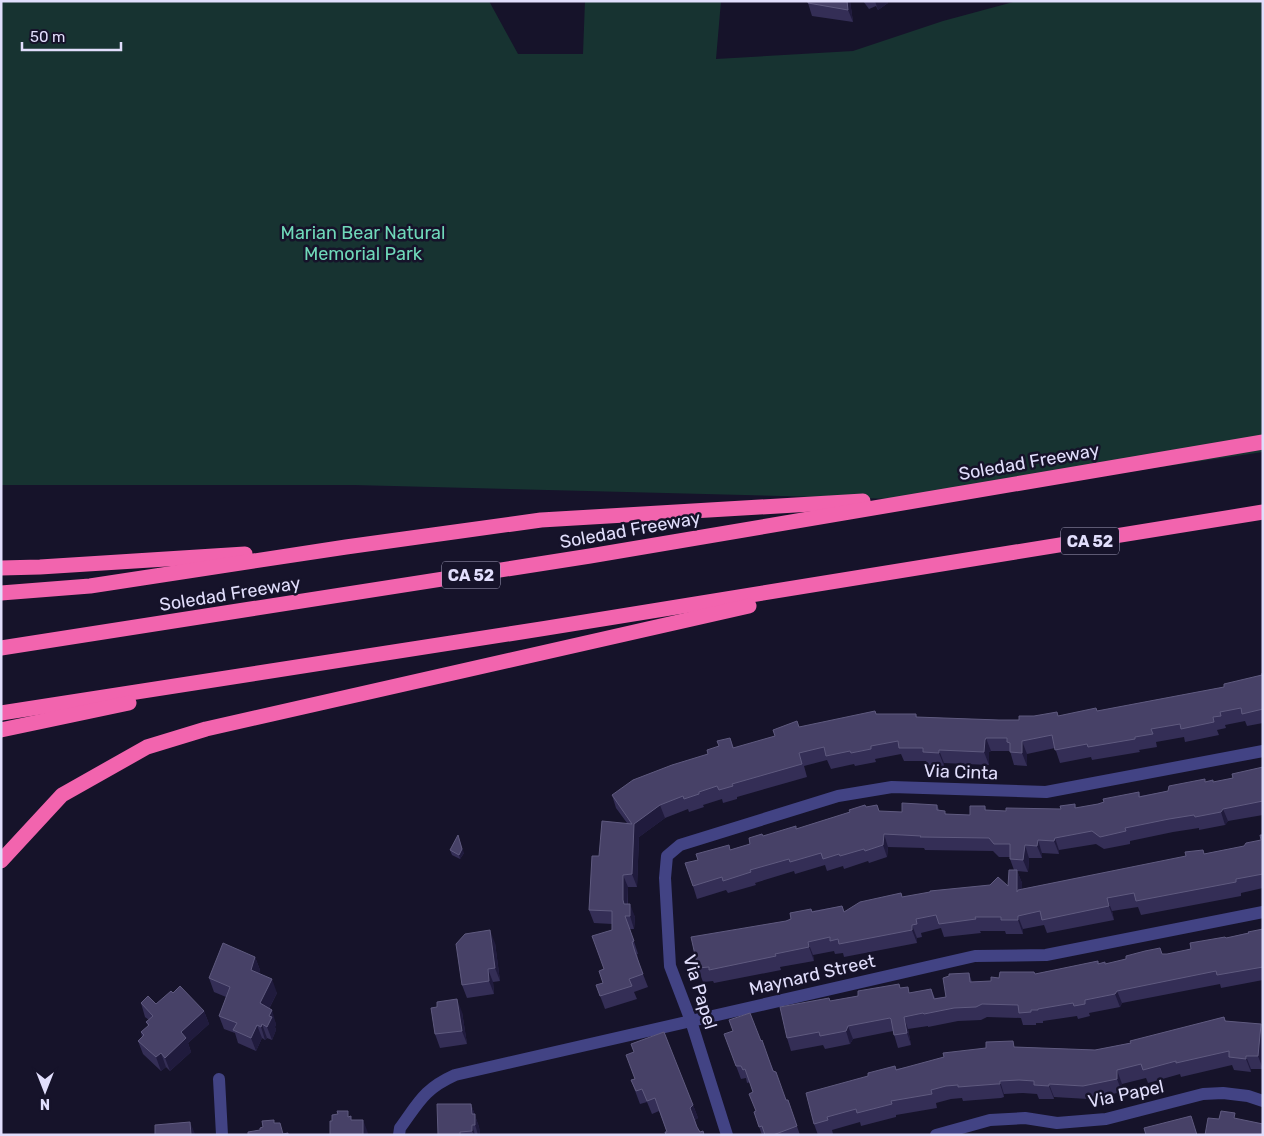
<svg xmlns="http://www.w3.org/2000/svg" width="1264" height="1136" viewBox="0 0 1264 1136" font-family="Rubik,sans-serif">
<rect width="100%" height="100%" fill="#16132a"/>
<!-- green -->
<polygon fill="#173331" points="1,1 489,1 518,54 583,54 585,1 721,1 716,59 853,51 943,21 1017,1 1263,1 1263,452 936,500 354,485 1,485"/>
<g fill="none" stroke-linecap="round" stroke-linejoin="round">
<!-- minor -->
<g stroke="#424384" stroke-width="12">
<polyline points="219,1079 222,1135"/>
<path d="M399 1135 400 1128C419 1102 424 1089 455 1075L975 956 1046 955 1263 912"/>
<polyline points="727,1135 691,1021 670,966 665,878 667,856 680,845 838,796 892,787 1046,792 1263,751"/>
<polyline points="936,1135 990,1120 1025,1118 1057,1123 1106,1119 1203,1094 1223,1093 1248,1096 1263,1101"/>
</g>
<!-- highway -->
<g stroke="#f264ae" stroke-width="15">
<polyline points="1,568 40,567 245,554"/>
<polyline points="1,593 90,586 346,547 541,520 863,501"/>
<polyline points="1,648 590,556 1263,442"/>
<path d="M1 713C422 649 843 581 1263 512"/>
<polyline points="1,730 129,703"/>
<polyline points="1,861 62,795 147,747 206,729 749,606"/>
</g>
</g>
<!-- wall -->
<g fill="#342e56">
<polygon points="808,1 850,1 853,22 812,16 808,3"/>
<polygon points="863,1 888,1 888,3 878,10 876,6 869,9"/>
<polygon points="1263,673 1263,723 1247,726 1245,721 1225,725 1226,728 1217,730 1219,735 1185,742 1184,737 1156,742 1157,747 1139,750 1140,752 1092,760 1091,757 1060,763 1055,748 1027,754 1027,766 1014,765 1010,751 991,751 989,752 989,765 944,763 944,766 928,765 926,761 904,761 901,754 875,759 876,762 855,766 854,764 831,769 827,760 804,766 807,777 737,797 737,799 723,803 722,799 703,805 704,807 689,812 688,809 665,818 639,837 637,887 628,887 628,904 635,917 634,929 630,929 638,954 637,954 639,964 648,987 634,992 637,999 605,1009 596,985 603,983 604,969 612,930 612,924 594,923 589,910 599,856 627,823 616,808 612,795 708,754 730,738 734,748 775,736 799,727 876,714 916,714 917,717 999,720 1019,720 1034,716 1058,716 1097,711 1224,687 1262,675"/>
<polygon points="1263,767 1263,815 1228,821 1225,825 1199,830 1199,828 1173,832 1130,841 1130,844 1104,849 1096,844 1059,850 1059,854 1042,853 1042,858 1029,858 1028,872 1017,871 1022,883 1022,889 1244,846 1261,840 1263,835 1263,888 1241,893 1241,896 1141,915 1138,907 1112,911 1114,920 1047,933 1044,925 1023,929 1023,934 1006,934 1005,931 980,931 981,933 944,937 941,928 921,933 922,937 917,938 917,943 844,957 843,953 835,954 834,951 813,955 814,961 780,967 781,970 714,983 713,981 703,982 698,968 786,921 812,911 842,906 844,911 903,897 1008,886 1014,870 1010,859 1010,857 999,857 993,851 925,850 924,848 888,847 887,857 869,863 868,861 844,869 843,866 827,871 825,865 795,874 794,871 755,883 756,885 728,893 726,890 697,899 693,886 730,850 750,844 763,836 796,829 866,807 880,812 902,812 937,805 939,810 947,814 970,815 985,806 986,810 1006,811 1061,809 1075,804 1076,808 1098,804 1139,792 1140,796 1168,791 1206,782 1213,782 1233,778"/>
<polygon points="450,850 464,853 460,859 452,855"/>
<polygon points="1263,929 1263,980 1221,988 1220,984 1122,1003 1120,1007 1089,1013 1090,1016 1078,1019 1077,1016 1043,1021 1043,1023 1036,1023 1036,1025 1023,1025 1021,1018 987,1017 981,1020 958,1021 928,1027 928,1026 908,1029 911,1045 898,1048 893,1031 853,1039 850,1044 825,1049 823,1045 791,1051 787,1038 829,998 830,1001 900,988 910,993 931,989 935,998 946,997 969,973 972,982 991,981 999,978 1034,972 1035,974 1098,961 1099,964 1105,964 1162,954 1167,954 1191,949 1226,938"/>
<polygon points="495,943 500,981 493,982 494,994 467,998 462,985"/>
<polygon points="255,957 260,970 259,973 277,993 269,1009 276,1024 275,1027 276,1030 272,1040 267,1038 265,1040 262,1038 256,1051 238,1043 235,1033 224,1029 219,1016 226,997 214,992 209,978"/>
<polygon points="173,993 204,1011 209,1024 188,1043 191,1052 170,1071 166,1067 161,1071 143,1054 138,1041 142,1037 141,1032 148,1026 146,1022 149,1020 145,1017 141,1003 156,1004"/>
<polygon points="462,1012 467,1044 440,1048 435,1034"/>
<polygon points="1224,1017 1226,1021 1263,1030 1263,1069 1251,1069 1251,1072 1234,1070 1232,1065 1181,1077 1180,1074 1148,1083 1146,1078 1122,1084 1122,1092 1088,1099 1054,1097 1054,1099 1039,1099 1037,1094 1023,1093 1004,1094 1004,1097 1001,1098 963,1101 962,1098 951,1099 936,1103 937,1108 896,1115 896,1117 861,1126 860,1122 832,1130 833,1134 829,1135 818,1135 814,1124 896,1069 1016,1047 1095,1050 1131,1043"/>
<polygon points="724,1034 761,1041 786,1100 788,1100 800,1135 762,1135 754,1112 756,1111 753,1092 750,1082 747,1083 746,1078 741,1079"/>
<polygon points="631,1080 693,1105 698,1118 695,1120 697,1128 700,1132 704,1135 667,1132 659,1111 652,1114 647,1102 640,1104"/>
<polygon points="471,1104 479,1127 480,1135 438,1135"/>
</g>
<!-- shaded-wall -->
<g fill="#201b3d">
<polygon points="847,1 850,1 853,22 848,10"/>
<polygon points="875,1 888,1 888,3 878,10"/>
<polygon points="986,738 991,751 989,752 989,765 984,752 985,740"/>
<polygon points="1022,741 1027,754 1027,766 1022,753"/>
<polygon points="939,750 944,763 944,766 939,753"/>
<polygon points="660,805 665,818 639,837 637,887 632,874 634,824"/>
<polygon points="1223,809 1228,821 1225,825 1221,812"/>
<polygon points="884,834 888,847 887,857 883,845"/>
<polygon points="458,835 464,853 460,859 459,855"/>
<polygon points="1055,838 1059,850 1059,854 1054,841"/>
<polygon points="1038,840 1042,853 1042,858 1037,846"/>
<polygon points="1025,845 1029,858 1028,872 1023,860"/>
<polygon points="1017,870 1022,883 1022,906 1017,892"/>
<polygon points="623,875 628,887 627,913 628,917 623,900"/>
<polygon points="1107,898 1112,911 1114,920 1109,906"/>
<polygon points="630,904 635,917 634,929 630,916"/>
<polygon points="1018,916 1023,929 1023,934 1018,920"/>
<polygon points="912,925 917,938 917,943 912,930"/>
<polygon points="490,930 495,943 500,981 495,968"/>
<polygon points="808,942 813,955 814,961 809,947"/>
<polygon points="255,957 260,970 256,983 251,970"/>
<polygon points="488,969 493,982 494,994 489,981"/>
<polygon points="272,979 277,993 265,1016 260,1003"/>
<polygon points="1117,991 1122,1003 1120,1007 1115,994"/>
<polygon points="457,999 462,1012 467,1044 462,1031"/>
<polygon points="272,1010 276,1024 275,1027 276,1030 272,1040 267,1027 269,1016"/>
<polygon points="204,1011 209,1024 188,1043 191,1052 170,1071 165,1058 181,1032"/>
<polygon points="904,1017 908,1029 911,1045 907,1033"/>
<polygon points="262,1024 267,1038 265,1040 261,1027"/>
<polygon points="1261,1024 1263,1030 1263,1069 1258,1056"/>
<polygon points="257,1025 262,1038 256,1051 251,1038"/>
<polygon points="848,1026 853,1039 850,1044 846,1031"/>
<polygon points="161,1053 166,1067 161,1071 156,1057"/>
<polygon points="1246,1056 1251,1069 1251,1072 1246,1059"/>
<polygon points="1117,1070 1122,1084 1122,1092 1117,1079"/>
<polygon points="1000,1081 1004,1094 1004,1097 1000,1084"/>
<polygon points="1049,1084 1054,1097 1054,1099 1049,1086"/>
<polygon points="471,1104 479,1127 480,1135 478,1135 472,1114"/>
<polygon points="693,1105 698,1118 695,1120 690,1108"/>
<polygon points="363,1120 368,1133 368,1135 363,1135"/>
<polygon points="190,1122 195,1134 195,1135 191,1135"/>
<polygon points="472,1125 475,1135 474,1135 472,1131"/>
</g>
<!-- building -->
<g fill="#474167" stroke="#5f5a7f">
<polygon points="808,1 847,1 848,10 808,3"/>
<polygon points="1262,673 1263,673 1263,709 1242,714 1241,708 1220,712 1221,716 1213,717 1214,722 1181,729 1180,724 1151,729 1153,734 1135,737 1135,739 1088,747 1087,744 1055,750 1052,735 1022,741 1022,753 1010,752 1010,743 1007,742 1007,738 986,738 985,740 984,752 939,750 939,753 923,752 923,748 899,748 898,741 871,746 871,749 851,753 850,751 826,756 824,747 799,753 802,764 732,784 733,786 719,790 717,786 699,792 699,794 684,799 683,796 660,805 634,824 632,874 623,875 623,900 624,904 630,904 630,916 625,916 634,941 632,942 635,952 643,974 629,979 632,986 600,996 596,985 603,983 599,971 604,969 592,936 612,930 612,911 589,910 592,856 599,856 602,821 632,824 612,795 633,780 672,765 708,754 707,750 719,746 717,741 730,738 733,748 775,736 773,730 797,721 799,727 875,711 876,714 916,714 916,717 999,720 1019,720 1019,716 1034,716 1057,712 1058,716 1096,708 1097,711 1224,687 1224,684 1262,675"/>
<polygon points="1263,767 1263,801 1223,809 1221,812 1195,817 1194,815 1169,819 1125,828 1126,831 1100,837 1092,831 1055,838 1054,841 1038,840 1037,846 1025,845 1023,860 1010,859 1010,844 994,844 989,838 920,837 921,836 884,834 883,845 865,851 864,849 840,856 839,854 823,859 821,853 790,862 789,859 750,870 751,872 723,881 722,877 693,886 685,863 698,860 696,854 729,845 730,850 750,844 749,838 762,834 763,836 796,826 796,829 850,812 849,810 865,805 866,807 877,805 879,811 902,812 902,803 937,805 937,810 945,811 945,814 970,815 970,806 985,806 985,810 1006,811 1006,808 1061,809 1060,806 1075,804 1075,808 1098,804 1104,802 1103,799 1139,792 1139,797 1168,791 1169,786 1205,779 1205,782 1213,780 1213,782 1233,778 1232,774"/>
<polygon points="458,835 462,849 459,855 450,850"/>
<polygon points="1260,835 1263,835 1263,875 1263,874 1236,879 1236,882 1136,901 1134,893 1107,898 1109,906 1042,920 1040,911 1018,916 1018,920 1001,920 1001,917 975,917 976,919 939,924 936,915 916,919 917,924 912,925 912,930 839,944 838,939 830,941 830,937 808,942 809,947 775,954 776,956 709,970 709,967 698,968 691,937 786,921 791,919 790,913 811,909 812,912 842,906 844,912 860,902 901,893 902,897 930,892 930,891 990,885 998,877 1008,886 1009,870 1017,870 1017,892 1018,890 1186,856 1185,852 1203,850 1204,854 1244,846 1246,843 1261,840"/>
<polygon points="1263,929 1263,967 1217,975 1216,971 1117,991 1115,994 1085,1000 1085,1004 1074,1006 1073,1003 1038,1009 1038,1010 1031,1010 1031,1012 1019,1013 1018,1005 982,1004 976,1007 954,1008 924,1014 923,1013 904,1017 907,1033 894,1035 891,1019 890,1018 848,1026 846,1031 820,1036 819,1032 787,1038 780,1007 829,998 830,1001 858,996 858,991 899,984 900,988 908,987 909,993 931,989 934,999 946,997 943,978 949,976 949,974 969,973 970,982 991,981 991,977 999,978 1000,972 1034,972 1035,974 1098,961 1098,964 1105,962 1105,964 1126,959 1126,956 1145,951 1160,948 1162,954 1167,954 1191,949 1190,943 1225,937 1226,938 1249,933 1248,932"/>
<polygon points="490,930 495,968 488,969 489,981 462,985 456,944 465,934"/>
<polygon points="223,943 255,957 251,970 272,979 260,1003 272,1010 269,1016 272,1017 267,1027 262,1024 261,1027 257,1025 251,1038 233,1030 237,1023 219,1016 230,987 209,978"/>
<polygon points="180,986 204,1011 181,1032 186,1038 165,1058 161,1053 156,1057 138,1041 144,1035 141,1032 149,1025 146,1022 153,1016 141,1003 148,996 156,1004 171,991 173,993"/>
<polygon points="457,999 462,1031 435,1034 431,1008 437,1007 437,1002"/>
<polygon points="750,1013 761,1041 762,1040 773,1071 776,1072 786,1100 788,1100 797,1126 773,1135 765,1135 762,1126 759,1127 754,1112 756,1111 749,1094 753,1092 745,1069 743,1070 741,1066 736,1066 724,1034 733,1031 729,1020"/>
<polygon points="1224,1017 1225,1021 1261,1024 1258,1056 1246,1056 1246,1059 1229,1057 1229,1051 1176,1063 1176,1061 1143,1070 1141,1064 1117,1070 1117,1079 1083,1086 1049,1084 1049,1086 1034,1085 1034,1081 1019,1080 1000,1081 1000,1084 997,1084 958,1087 958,1085 946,1086 931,1090 932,1094 891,1101 892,1104 857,1113 856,1109 827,1117 828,1120 814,1124 806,1093 868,1076 868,1073 895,1066 896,1070 944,1057 943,1053 986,1048 986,1042 1013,1041 1014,1047 1095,1050 1131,1043 1130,1041"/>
<polygon points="664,1032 693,1105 690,1108 697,1127 700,1132 703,1131 704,1135 666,1135 665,1132 667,1132 655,1098 647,1101 642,1089 636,1091 631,1080 635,1079 626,1055 634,1052 631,1044"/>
<polygon points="437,1104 471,1104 472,1114 475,1114 475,1125 472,1125 472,1131 460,1132 460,1135 438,1135"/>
<polygon points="337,1111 348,1111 348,1117 351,1116 351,1120 363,1120 363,1135 330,1135 330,1121 332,1121 332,1115 338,1114"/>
<polygon points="1221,1111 1235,1113 1234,1118 1263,1124 1263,1135 1205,1135 1208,1118 1219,1119"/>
<polygon points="1191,1116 1197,1135 1146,1135 1144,1128"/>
<polygon points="274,1120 274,1123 280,1123 283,1134 288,1133 288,1135 248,1135 248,1132 260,1130 260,1128 263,1127 262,1121"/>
<polygon points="190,1122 191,1135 155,1135 155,1125"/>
</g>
<g text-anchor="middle" stroke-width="5" stroke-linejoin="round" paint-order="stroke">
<!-- shield labels -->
<g fill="#16132a" stroke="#a4a1bd" stroke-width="1">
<rect x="1061" y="527.5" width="58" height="27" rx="4"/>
<rect x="442" y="561.5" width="58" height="27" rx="4"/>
</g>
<g font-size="16" font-weight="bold" fill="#e1defc">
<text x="1090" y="547">CA 52</text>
<text x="471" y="581">CA 52</text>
</g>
<!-- park labels -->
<g font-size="18" fill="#6fd8b9" stroke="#16132a">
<text x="363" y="239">Marian Bear Natural<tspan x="363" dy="21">Memorial Park</tspan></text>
</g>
<!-- street labels -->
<g font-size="18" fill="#e1defc" stroke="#16132a">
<text transform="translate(1029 462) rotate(-10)" y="6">Soledad Freeway</text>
<text transform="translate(630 530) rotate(-10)" y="6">Soledad Freeway</text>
<text transform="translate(230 594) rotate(-9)" y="6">Soledad Freeway</text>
<text transform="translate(961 772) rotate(2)" y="6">Via Cinta</text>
<text transform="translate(812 975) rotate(-13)" y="6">Maynard Street</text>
<text transform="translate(700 992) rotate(73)" y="6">Via Papel</text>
<text transform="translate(1126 1094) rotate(-12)" y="6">Via Papel</text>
</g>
</g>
<!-- border -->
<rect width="1264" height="1136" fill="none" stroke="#e1defc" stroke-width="5"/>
<!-- north arrow -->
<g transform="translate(45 1091) rotate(180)" stroke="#16132a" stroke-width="4" paint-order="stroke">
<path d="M0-4L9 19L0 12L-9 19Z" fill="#e1defc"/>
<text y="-8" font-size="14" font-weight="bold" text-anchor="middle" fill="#e1defc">N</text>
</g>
<!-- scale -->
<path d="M22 42v8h99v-8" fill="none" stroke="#e1defc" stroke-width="2.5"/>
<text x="30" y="42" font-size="15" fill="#e1defc" stroke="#16132a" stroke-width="4" paint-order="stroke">50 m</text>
</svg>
